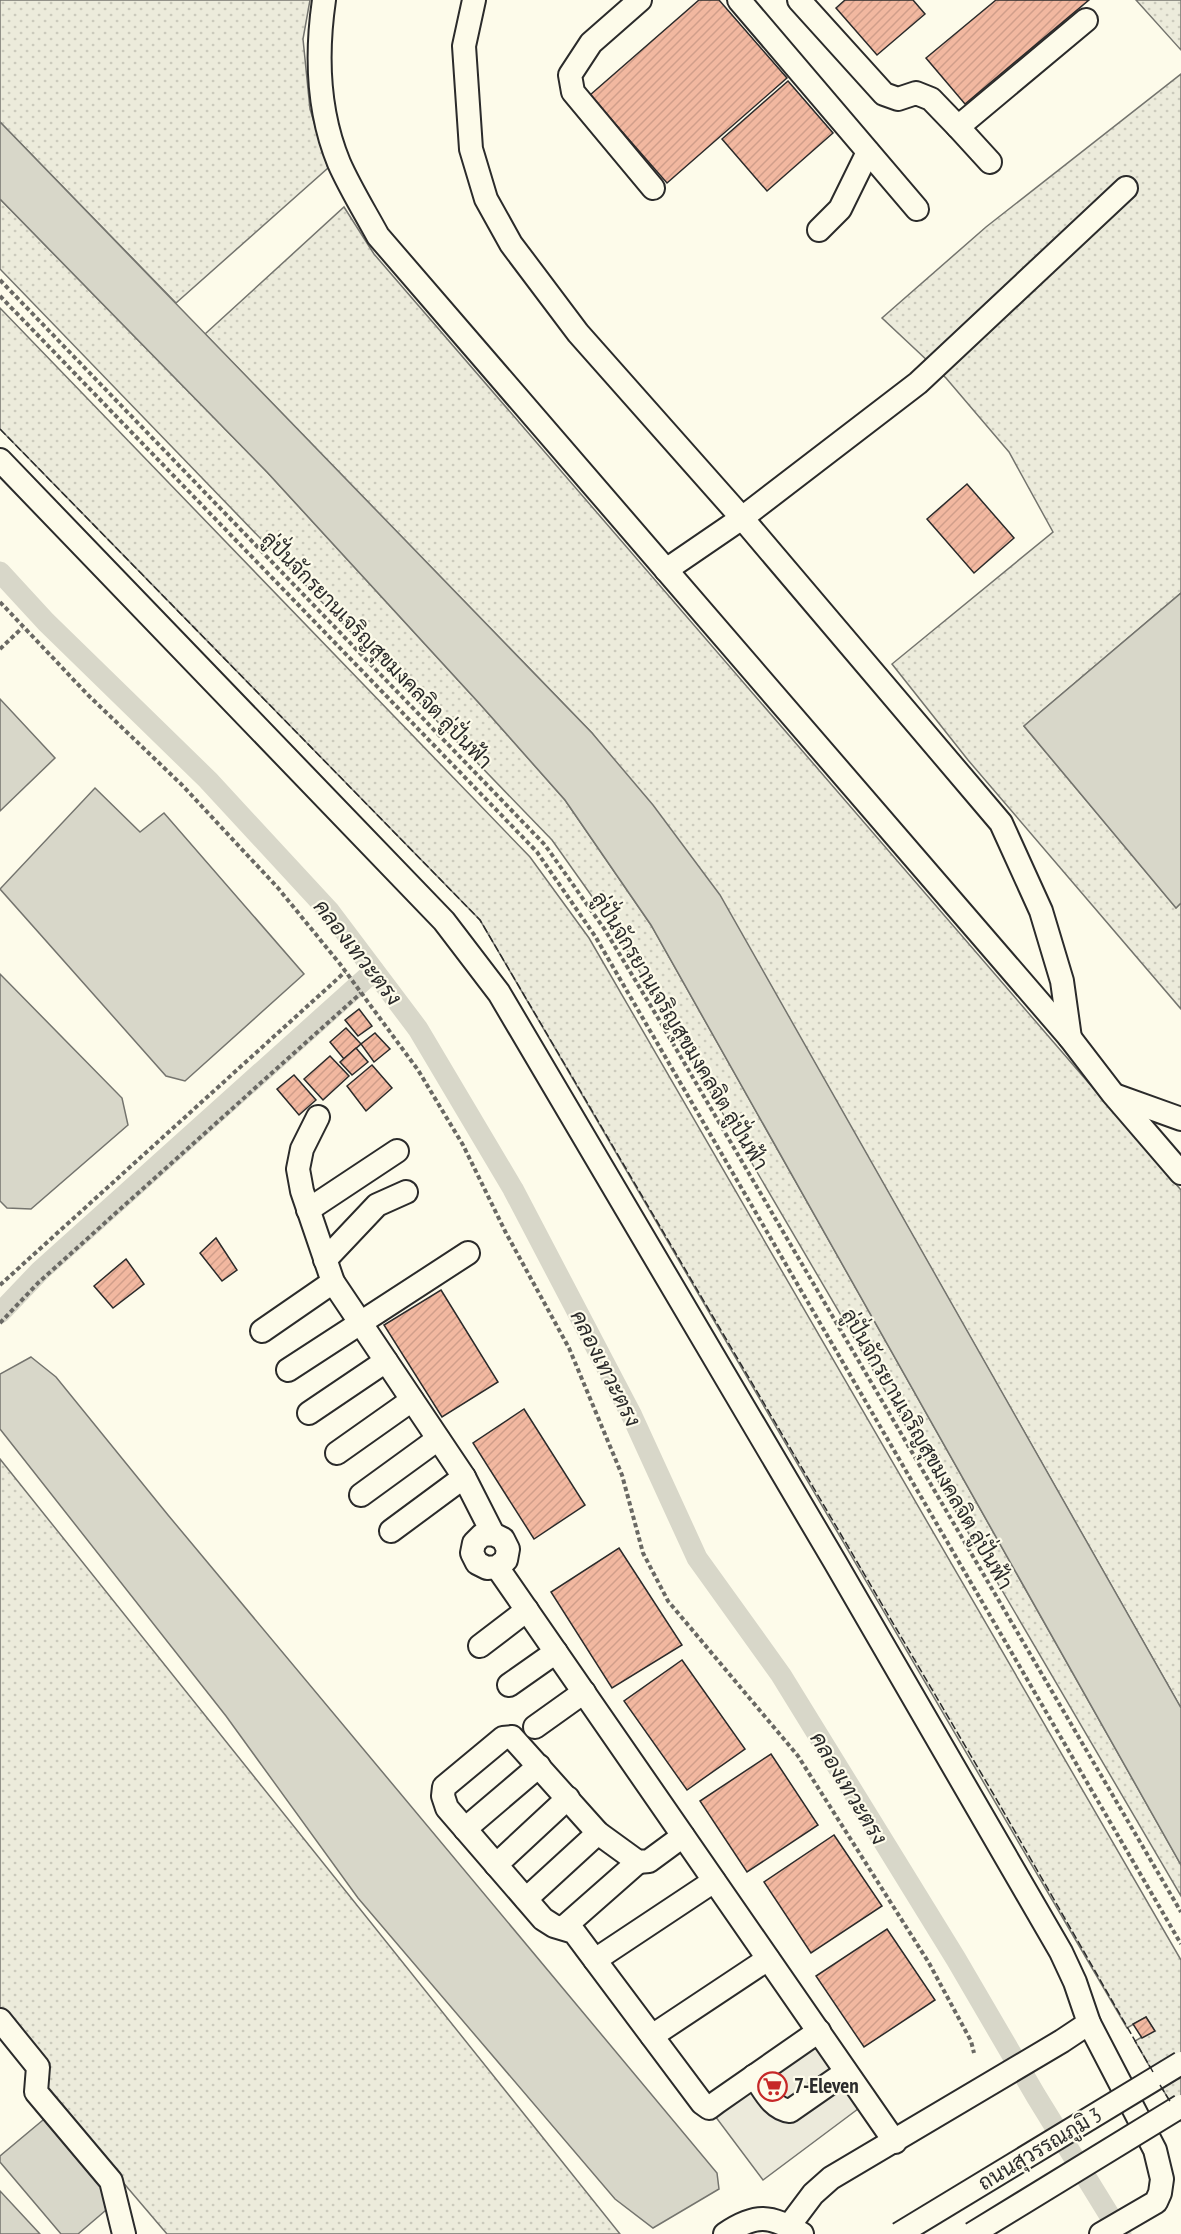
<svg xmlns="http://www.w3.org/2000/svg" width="1181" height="2234" viewBox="0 0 1181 2234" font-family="'PT Sans Narrow',Sarabun,sans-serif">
<defs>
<pattern id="grass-dots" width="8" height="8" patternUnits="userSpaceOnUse" patternTransform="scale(1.5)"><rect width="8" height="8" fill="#ecebdb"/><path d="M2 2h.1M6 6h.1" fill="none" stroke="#cbcabc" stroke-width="1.8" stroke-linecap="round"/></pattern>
<pattern id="building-hatch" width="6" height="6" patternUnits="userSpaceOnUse" patternTransform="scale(1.5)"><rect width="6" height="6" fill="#f2b8a0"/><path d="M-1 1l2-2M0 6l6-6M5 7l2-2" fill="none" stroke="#d09e8a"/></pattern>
</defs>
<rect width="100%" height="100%" fill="#fdfbea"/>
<!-- grass -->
<g fill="url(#grass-dots)" stroke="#74746e" stroke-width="1.5">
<polygon points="0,0 310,0 303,39 310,109 328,168 176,303 0,122"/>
<polygon points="1136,0 1181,0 1181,50"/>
<polygon points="1181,74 1181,593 1024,726 1176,908 1181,903 1181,1009 968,760 892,664 1053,532 1009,452 946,378 882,318 986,227"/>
<polygon points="0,199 267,472 479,703 565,800 651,925 1181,1865 1181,1896 613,926 552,840 0,269"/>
<polygon points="344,207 374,254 1181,1190 1181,1708 719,895 592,733 205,334"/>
<polygon points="0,308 530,857 589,938 1181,1960 1181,2121 1135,2041 1154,2030 1146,2017 1127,2028 480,920 0,429"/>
<polygon points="0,1459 620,2234 167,2234 0,2038"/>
</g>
<!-- parking -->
<polygon fill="#eceadb" stroke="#74746e" stroke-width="1.5" points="825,2041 874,2097 763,2180 709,2108"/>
<!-- water -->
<g fill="#d8d7c9" stroke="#74746e" stroke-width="1.5">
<polygon points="0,122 592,733 653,805 720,895 1181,1708 1181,1865 651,925 565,800 479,703 267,472 0,199"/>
<polygon points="1181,593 1181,903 1176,908 1024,726"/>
<polygon points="0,699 55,758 0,811"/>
<polygon points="95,788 140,832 164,813 304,974 185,1081 166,1076 0,889"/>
<polygon points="0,974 122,1098 128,1125 31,1209 7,1208 0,1201"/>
<polygon points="31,1357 56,1377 168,1515 717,2173 719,2189 653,2228 615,2199 358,1898 226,1716 0,1429 0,1374"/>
<polygon points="49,2115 119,2199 78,2234 61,2234 0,2162 0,2156"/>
<polygon points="0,2191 40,2234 0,2234"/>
</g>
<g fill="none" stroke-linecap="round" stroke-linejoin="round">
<!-- canal -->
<g stroke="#d8d7c9" stroke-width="21">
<polyline points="0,572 46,622 208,780 330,912 418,1029 513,1189 632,1416 697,1558 781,1675 956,1959 1036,2096 1121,2234"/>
<polyline points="0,1313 40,1271 374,971"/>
</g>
</g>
<!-- building -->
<g fill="url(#building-hatch)" stroke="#2b2b2b" stroke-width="1.5">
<polygon points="699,0 719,0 787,78 667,183 590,95"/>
<polygon points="845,0 913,0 925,14 877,55 836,8"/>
<polygon points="996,0 1089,0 965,104 926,58"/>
<polygon points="788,81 833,133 767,191 722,139"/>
<polygon points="967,484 1014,538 974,573 927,519"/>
<polygon points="359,1009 372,1026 358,1036 345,1020"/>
<polygon points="346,1028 361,1044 344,1059 330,1042"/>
<polygon points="375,1033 390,1049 374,1062 361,1044"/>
<polygon points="356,1048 368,1062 352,1075 340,1062"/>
<polygon points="330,1056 349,1076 323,1100 304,1079"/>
<polygon points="372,1065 392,1088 366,1111 347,1086"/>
<polygon points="294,1075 316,1100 299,1115 277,1089"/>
<polygon points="216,1238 237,1270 222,1281 200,1253"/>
<polygon points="126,1259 144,1284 113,1308 94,1286"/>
<polygon points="441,1290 498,1382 442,1417 384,1325"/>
<polygon points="524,1409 585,1505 534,1539 473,1443"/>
<polygon points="619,1548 682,1645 612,1688 551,1592"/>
<polygon points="682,1660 745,1749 687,1790 624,1701"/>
<polygon points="771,1754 818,1825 747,1872 700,1801"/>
<polygon points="834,1835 882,1906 811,1953 764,1882"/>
<polygon points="887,1929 935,2000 864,2047 816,1976"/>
<polygon points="1146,2017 1155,2031 1142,2038 1133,2024"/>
</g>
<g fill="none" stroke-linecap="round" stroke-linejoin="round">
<defs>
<g id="minor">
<path d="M324 0C316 55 317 110 339 163 350 188 365 212 378 236L1070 1038 1113 1094 1181 1173"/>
<polyline points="474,0 464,46 471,149 486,199 511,244 578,333 742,518 1001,823 1041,911 1062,981 1070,1038"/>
<polyline points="640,0 591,43 570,75 573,92 653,188"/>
<polyline points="739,0 917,209"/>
<polyline points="799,0 884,94 898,99 916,93 931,99 958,127 1086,20"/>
<polyline points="958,127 990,162"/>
<polyline points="819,230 840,209 868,152"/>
<polyline points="0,460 444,921 499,993 835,1562 1061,1952 1075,1982 1089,2023 1062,2041 831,2178 813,2194 789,2226"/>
<polyline points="666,570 742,518 918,383 1126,188"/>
<polyline points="1117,1096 1181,1119"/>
<polyline points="318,1117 302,1149 298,1169 302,1191 333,1282 464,1477 493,1534 503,1539 508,1549 506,1560 497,1567 487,1568 477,1563 472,1553 474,1543 482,1535 493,1534"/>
<polyline points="308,1210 397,1151"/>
<polyline points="325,1260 377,1205 406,1192"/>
<polyline points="262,1331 333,1282"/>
<polyline points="288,1370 468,1253"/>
<polyline points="309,1413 386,1361"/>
<polyline points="337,1453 412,1400"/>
<polyline points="361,1495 438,1439"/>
<polyline points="391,1531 464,1477"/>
<polyline points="497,1567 895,2142"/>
<polyline points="480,1646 527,1610"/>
<polyline points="509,1685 556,1652"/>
<polyline points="535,1727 584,1692"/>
<polyline points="465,1829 539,1766"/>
<polyline points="683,1836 649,1861 638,1862 598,1833 512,1737 503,1738 444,1787 443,1796 447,1808 543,1919 554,1926 574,1932 702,2103 709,2108 717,2102 819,2031"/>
<polyline points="496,1865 568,1798"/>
<polyline points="526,1899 598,1833"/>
<polyline points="563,1928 638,1862"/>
<polyline points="595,1960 714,1881"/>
<polyline points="0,2020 38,2067 36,2092 111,2181 124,2234"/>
<polyline points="1089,2023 1155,2150 1162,2179 1160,2193 1156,2202 1101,2234"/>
<polyline points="652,2036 768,1959"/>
<path d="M754 2076C764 2090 772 2109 790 2111L846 2072"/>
<path d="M725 2234C756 2213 770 2215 802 2234"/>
</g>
</defs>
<!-- minor casing -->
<use href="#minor" stroke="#2b2b2b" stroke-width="26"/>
<!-- path -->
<g stroke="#6a6964" stroke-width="4" stroke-dasharray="4.5 3" stroke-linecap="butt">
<polyline points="0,280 545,845 605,930 658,1018 1181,1912"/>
<polyline points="0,296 537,852 595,936 1181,1944"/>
<polyline points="0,602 88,695 182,785 278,888 340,964 418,1070 463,1145 506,1233 569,1348 622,1475 643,1553 668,1601 798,1756 929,1963 971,2041 974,2053"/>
<polyline points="0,649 22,628"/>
<polyline points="0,1285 345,972"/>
<polyline points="0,1323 39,1282 361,993"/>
</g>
<!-- minor -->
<use href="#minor" stroke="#fdfbea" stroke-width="22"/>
<defs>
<g id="minor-bridge">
<polyline points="899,2234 1181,2063"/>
<polyline points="972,2234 1181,2106"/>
</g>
</defs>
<!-- minor-bridge casing -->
<use href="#minor-bridge" stroke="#2b2b2b" stroke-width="26" stroke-linecap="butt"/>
<!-- minor-bridge -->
<use href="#minor-bridge" stroke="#fdfbea" stroke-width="22"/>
<!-- fence -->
<g stroke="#2b2b2b" stroke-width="1.5" stroke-dasharray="8 3" stroke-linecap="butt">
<polyline points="0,429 480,920 994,1795 1153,2072"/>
<polyline points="1160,2085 1171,2103"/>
</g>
</g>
<!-- icons -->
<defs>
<symbol id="supermarket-ring" viewBox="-11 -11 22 22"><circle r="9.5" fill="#fdfbea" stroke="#c62828" stroke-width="1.5"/><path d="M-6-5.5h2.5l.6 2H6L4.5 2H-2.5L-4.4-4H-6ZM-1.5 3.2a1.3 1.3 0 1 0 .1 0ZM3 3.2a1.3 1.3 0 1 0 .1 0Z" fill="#c62828"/></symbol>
</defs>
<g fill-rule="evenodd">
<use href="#supermarket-ring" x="756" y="2070" width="33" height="33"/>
</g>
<g text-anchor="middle" stroke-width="4.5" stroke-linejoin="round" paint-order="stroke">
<!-- street labels -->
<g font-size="21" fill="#2b2b2b" stroke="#fdfbea">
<text transform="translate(377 650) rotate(46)" y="7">ลู่ปั่นจักรยานเจริญสุขมงคลจิต ลู่ปั่นฟ้า</text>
<text transform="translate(680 1031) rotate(59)" y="7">ลู่ปั่นจักรยานเจริญสุขมงคลจิต ลู่ปั่นฟ้า</text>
<text transform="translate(927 1449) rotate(60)" y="7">ลู่ปั่นจักรยานเจริญสุขมงคลจิต ลู่ปั่นฟ้า</text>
<text transform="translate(1040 2149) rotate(-31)" y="7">ถนนสุวรรณภูมิ 3</text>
</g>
<!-- poi labels -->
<g font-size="21" font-weight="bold" fill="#2b2b2b" stroke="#fdfbea" text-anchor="start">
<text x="794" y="2093">7-Eleven</text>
</g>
<!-- water labels -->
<g font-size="22" font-style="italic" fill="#2b2b2b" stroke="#fdfbea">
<text transform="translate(358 952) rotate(52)" y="8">คลองเทวะตรง</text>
<text transform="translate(606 1368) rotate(63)" y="8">คลองเทวะตรง</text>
<text transform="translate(849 1788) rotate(59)" y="8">คลองเทวะตรง</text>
</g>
</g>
</svg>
